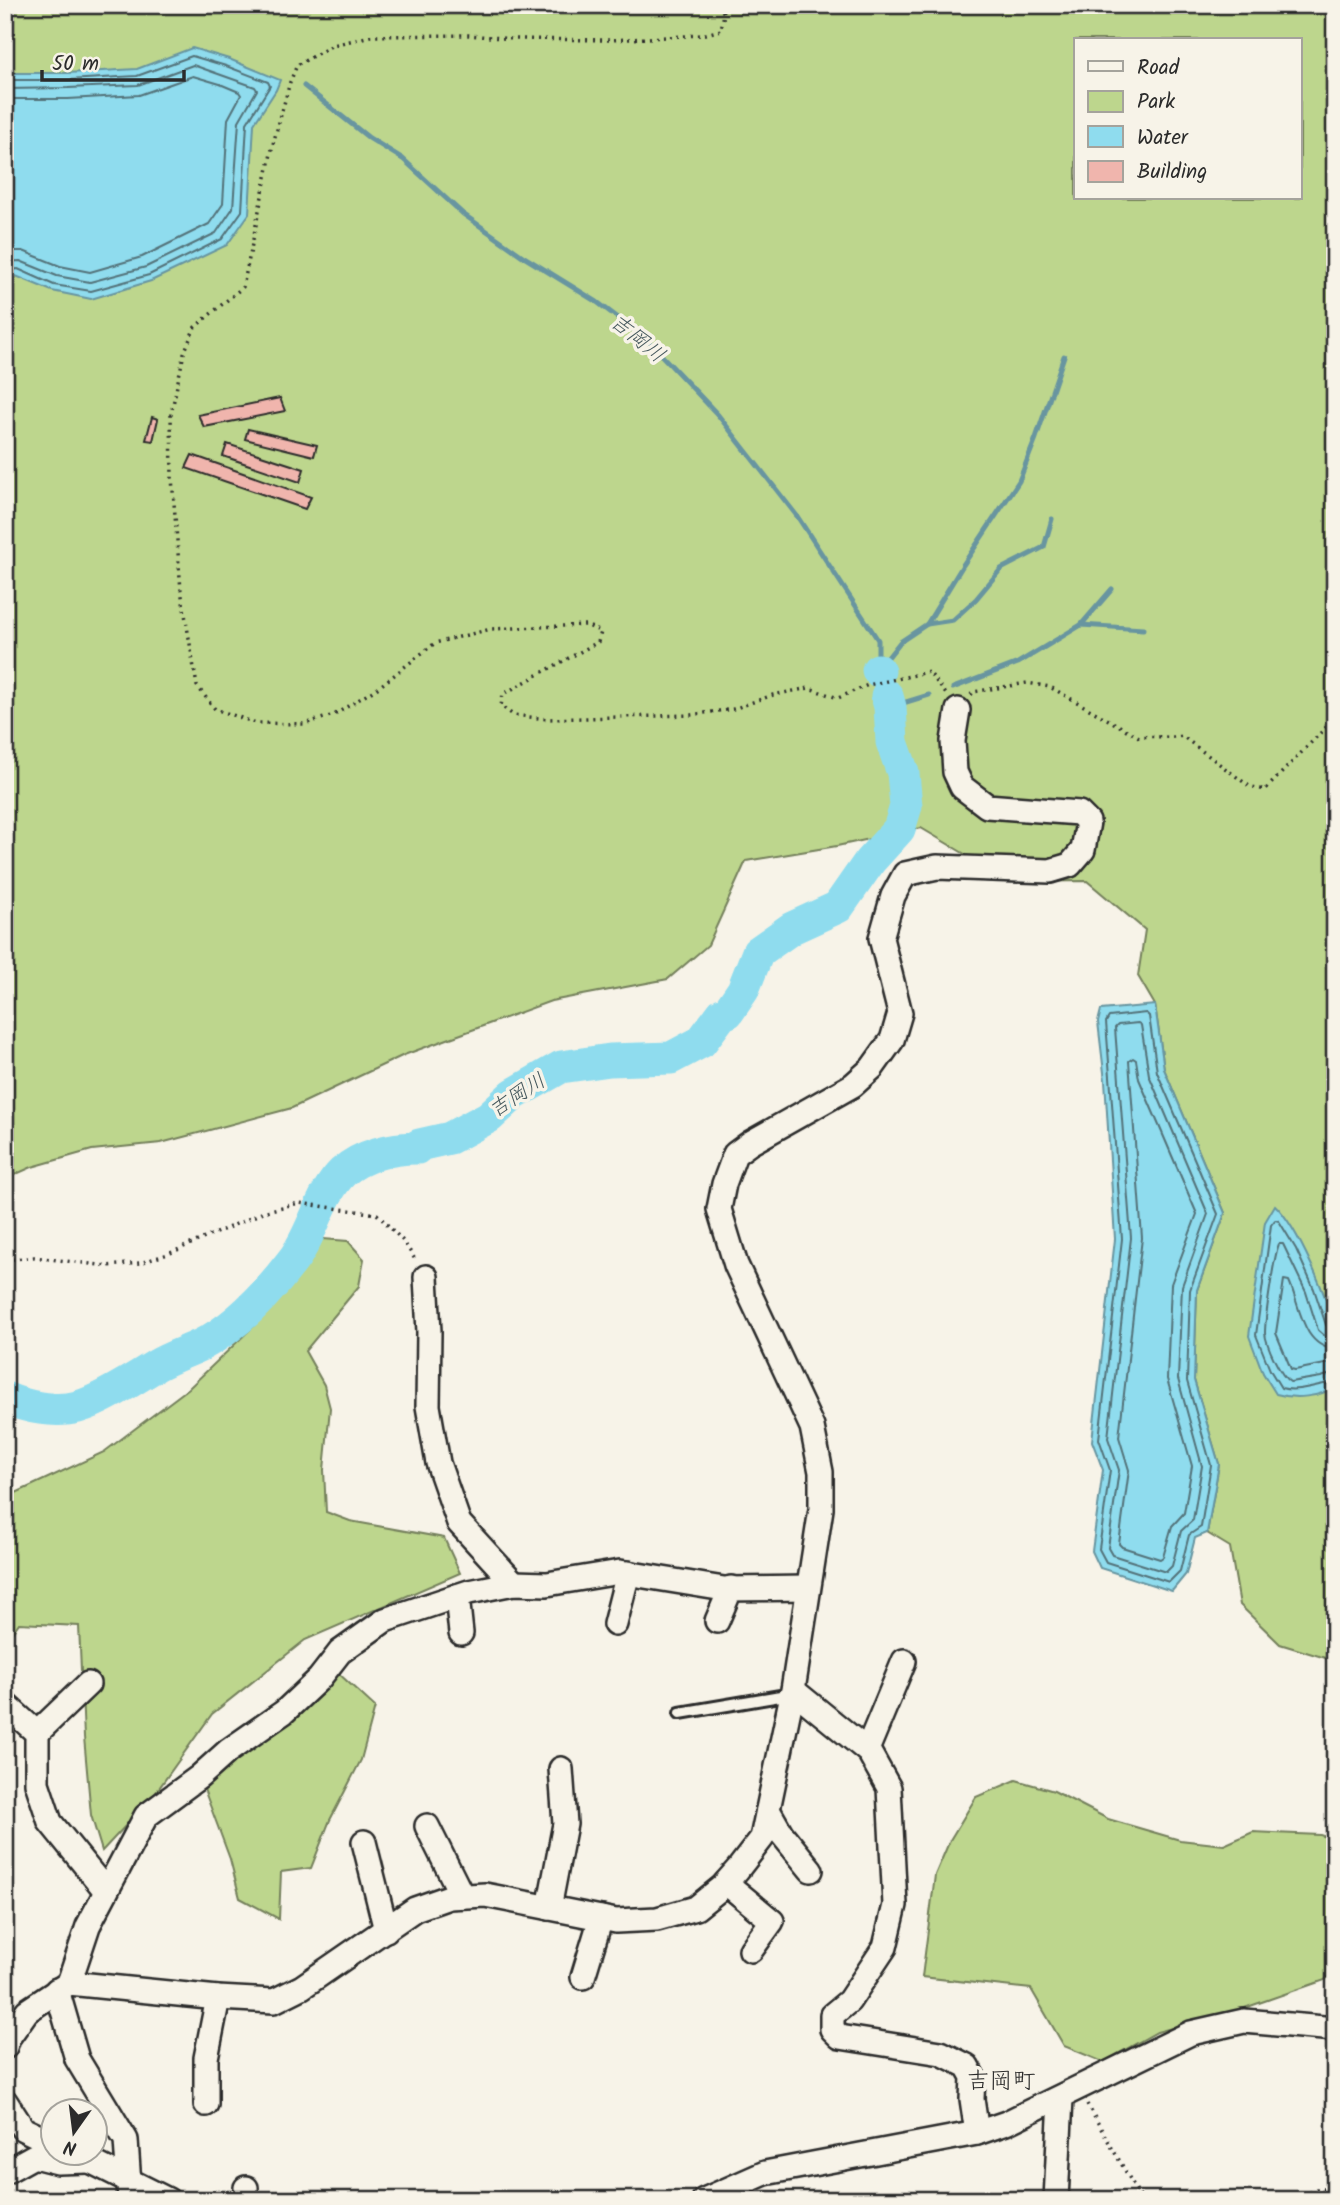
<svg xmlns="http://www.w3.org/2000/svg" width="1340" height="2205" viewBox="0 0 1340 2205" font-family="Kalam,'Klee One',sans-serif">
<rect width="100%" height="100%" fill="#f7f3e8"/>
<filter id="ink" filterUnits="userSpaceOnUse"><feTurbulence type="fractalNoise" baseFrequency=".0143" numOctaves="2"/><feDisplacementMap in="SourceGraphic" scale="14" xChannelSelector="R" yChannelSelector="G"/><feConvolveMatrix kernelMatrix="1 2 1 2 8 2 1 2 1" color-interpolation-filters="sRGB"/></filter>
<g filter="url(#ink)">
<!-- green -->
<g fill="#bdd68d" stroke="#74805c" stroke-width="2" fill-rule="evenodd">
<path d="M5 5H1335V1661L1280 1644 1240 1605 1230 1547 1207 1533 1219 1464 1194 1380 1197 1290 1225 1213 1164 1069 1155 1005 1138 976 1145 930 1087 881 1012 882 921 828 837 846 746 861 708 945 668 979 551 1001 404 1055 292 1108 161 1143 92 1150 32 1167 5 1179ZM1076 40H1300V198H1076Z"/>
<polygon points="323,1239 348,1241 364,1259 359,1286 305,1351 324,1385 330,1408 324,1470 326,1512 350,1521 444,1538 460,1573 305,1640 212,1714 154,1795 102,1851 91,1815 84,1737 79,1626 19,1623 5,1643 5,1498 104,1452 189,1388 255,1325 286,1271"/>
<polygon points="336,1671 375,1707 361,1760 330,1820 311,1868 281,1872 279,1919 240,1898 230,1859 201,1781 265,1740 305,1706"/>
<polygon points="1016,1780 1054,1791 1108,1819 1180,1840 1224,1845 1253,1832 1320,1835 1335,1840 1335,1970 1325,1980 1233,2012 1157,2032 1103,2062 1064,2046 1031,1989 922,1977 935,1875 950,1840 976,1797"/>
</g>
<!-- water -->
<g fill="#8fdcee" stroke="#6795a0" stroke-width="2">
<polygon points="192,48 229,59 280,80 276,90 254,124 249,214 227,245 151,281 91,299 52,291 16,276 5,278 5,73 67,73 137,69"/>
<polygon points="1155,1005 1164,1069 1225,1213 1197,1290 1194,1380 1219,1464 1207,1533 1195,1538 1186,1574 1172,1591 1100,1568 1092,1551 1103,1470 1092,1441 1115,1239 1105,1081 1098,1022 1101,1010"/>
<path d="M1275 1205C1297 1226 1330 1301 1335 1332 1337 1349 1335 1369 1335 1386 1321 1398 1293 1399 1276 1394L1263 1373 1249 1336 1265 1222Z"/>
</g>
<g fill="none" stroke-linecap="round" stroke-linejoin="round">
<!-- shore -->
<g stroke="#537279" stroke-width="2">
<polyline points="5,80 68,80 137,76 192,56 226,66 268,82 270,86 247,123 242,211 222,239 149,275 91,291 54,285 18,269 5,271"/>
<polyline points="5,89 68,88 138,85 193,65 255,87 257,90 239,121 233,208 216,233 146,267 90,282 57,276 20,261 5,262"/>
<polyline points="5,99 68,99 139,95 193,76 220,84 239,92 241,95 228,119 223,204 209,224 142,257 90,272 60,266 23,251 5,251"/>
<polygon points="1146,1013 1149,1016 1157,1072 1218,1214 1190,1290 1187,1381 1211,1465 1201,1527 1189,1535 1180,1571 1169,1582 1106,1562 1099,1549 1110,1470 1099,1439 1122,1239 1106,1022 1109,1017"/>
<polygon points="1138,1023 1141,1025 1149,1075 1208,1214 1182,1286 1178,1379 1202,1466 1193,1520 1181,1531 1172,1566 1166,1572 1112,1555 1108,1548 1119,1470 1108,1438 1131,1238 1115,1028 1118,1025"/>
<polygon points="1133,1058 1136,1060 1139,1079 1197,1214 1171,1284 1167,1379 1192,1466 1184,1513 1172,1526 1163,1557 1160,1559 1122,1547 1119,1544 1129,1470 1119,1437 1142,1238 1129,1061"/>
<path d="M1335 1329H1329L1326 1325 1314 1289 1296 1249 1279 1221 1275 1220 1271 1225 1256 1335 1270 1370 1281 1388C1299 1393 1317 1384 1335 1382"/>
<path d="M1335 1338 1326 1337 1318 1330 1306 1292 1283 1244H1279C1274 1256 1265 1318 1265 1333 1266 1344 1280 1376 1290 1382L1321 1377 1335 1373"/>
<path d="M1335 1349C1302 1347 1300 1305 1289 1281L1284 1280 1276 1333 1291 1369 1295 1370 1335 1362"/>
</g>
<!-- stream -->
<g stroke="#6795a0" stroke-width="5">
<polyline points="304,86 369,138 403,159 463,214 524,257 597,302 646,339 718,415 797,516 878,640 878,670"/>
<polyline points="927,624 953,620 976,599 1001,569 1044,547 1052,519"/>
<polyline points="1081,625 1143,629"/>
<polyline points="878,670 900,642 927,624 963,565 1019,481 1036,438 1064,356"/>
<polyline points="953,688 1018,663 1081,625 1112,589"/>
<polyline points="890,707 929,695"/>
</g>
<!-- river -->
<g stroke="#8fdcee" stroke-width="33">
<polyline points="878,670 879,671"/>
<path d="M5 1398C26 1407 55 1413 78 1407 101 1401 136 1378 157 1365 171 1357 186 1352 201 1345 238 1326 268 1293 293 1260 313 1234 320 1194 343 1172 362 1155 391 1148 417 1148L419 1145 450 1138 489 1117 514 1094 561 1067 610 1060 671 1058 701 1042 722 1014 728 1012 743 990 758 952 792 928 838 907 870 861 899 829 906 806 903 773 892 742 890 707 887 696"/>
</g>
</g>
<!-- building -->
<g fill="#f0b5ad" stroke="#2b2b2b" stroke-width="2">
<polygon points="280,398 285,411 204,427 198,415"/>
<polygon points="152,417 158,419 153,441 146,440"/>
<polygon points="248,429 317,445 314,456 245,439"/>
<polygon points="227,444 304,469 300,482 223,456"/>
<polygon points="192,455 311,497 305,509 186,468"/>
</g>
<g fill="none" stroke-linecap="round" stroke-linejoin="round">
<defs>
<polyline id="lane" points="680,1713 792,1694"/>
<g id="street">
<polyline points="426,1277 429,1332 428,1406 438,1463 459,1523 514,1583"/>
<polyline points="457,1596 461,1633"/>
<polyline points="717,1621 731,1588"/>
<polyline points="615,1624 628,1573"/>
<polyline points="793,1690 869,1752 889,1788 895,1905 885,1947 849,2001 832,2015 832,2029 840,2037 941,2053 967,2066 973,2077 972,2099 977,2133"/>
<polyline points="5,1704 37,1733 37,1783 50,1822 106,1891"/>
<polyline points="37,1733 88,1684"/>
<polyline points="867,1750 904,1661"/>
<polyline points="768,1810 781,1833 811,1870"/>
<polyline points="427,1826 462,1896"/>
<polyline points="364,1842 386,1930"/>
<polyline points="726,1883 772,1921 751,1950"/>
<polyline points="549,1908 565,1824 561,1769"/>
<polyline points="583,1977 601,1918"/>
<polyline points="69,1983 88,1926 146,1816 199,1777 228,1751 284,1712 319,1679 340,1652 385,1620 469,1592 514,1583 547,1584 620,1572 724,1589 808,1588"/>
<polyline points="57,1990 77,2059 126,2140 130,2200"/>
<polyline points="5,2047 8,2038 27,2011 69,1983 218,1998 274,2001 302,1987 415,1909 449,1897 485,1895 616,1921 657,1919 696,1908 722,1887 738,1869 762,1838 793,1690 821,1509 821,1472 812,1427 736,1265 719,1209 724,1184 735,1154 750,1143 853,1085 872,1068 892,1040 900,1013 881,938 893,896 905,874 937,867 1050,871 1070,865 1083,850 1088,822 1079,813 987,806 962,787 955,772 953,741 958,710"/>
<polyline points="5,2101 23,2129 52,2143"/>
<polyline points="206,2104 206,2058 218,1998"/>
<polyline points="72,2152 168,2200"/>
<polyline points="5,2172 34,2156 58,2162 88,2161"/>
<polyline points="246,2200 246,2188"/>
<polyline points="704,2200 765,2173 977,2133 1006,2123 1191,2033 1244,2021 1335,2029"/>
<polyline points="1056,2200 1061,2098"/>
</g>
</defs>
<!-- lane casing -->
<use href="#lane" stroke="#2b2b2b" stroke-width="16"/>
<!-- street casing -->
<use href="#street" stroke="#2b2b2b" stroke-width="28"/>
<!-- path -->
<g stroke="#2b2b2b" stroke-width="3.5" stroke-dasharray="2 5" stroke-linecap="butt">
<polyline points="718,5 724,13 721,30 702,35 611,40 513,39 468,35 371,36 333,45 297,65 290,82 273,144 243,287 195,327 184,353 171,414 172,478 181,590 197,686 215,709 256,723 304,724 334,715 379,687 435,643 491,629 586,625 601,632 598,642 503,694 501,706 513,715 547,719 691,715 733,709 773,695 809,688 838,698 868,685 929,672 946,694"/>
<path d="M971 695 973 692 1027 683 1050 687 1139 737C1155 735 1167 739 1182 736L1249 786 1265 790 1335 718"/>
<polyline points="5,1260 34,1257 107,1266 140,1263 168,1254 266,1211 299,1203 377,1214 404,1242 416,1261"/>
<polyline points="1087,2104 1142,2200"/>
<polyline points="1298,2200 1316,2189 1335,2189"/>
</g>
<!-- lane -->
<use href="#lane" stroke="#f7f3e8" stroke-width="10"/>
<!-- street -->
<use href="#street" stroke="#f7f3e8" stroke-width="23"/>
</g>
</g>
<g text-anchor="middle" stroke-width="7" stroke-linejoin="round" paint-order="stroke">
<!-- water labels -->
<g font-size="21" font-style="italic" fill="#44575c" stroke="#f7f3e8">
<text transform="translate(638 338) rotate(39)" y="7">吉岡川</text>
<text transform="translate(517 1095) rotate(-33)" y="7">吉岡川</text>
</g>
<!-- quarter labels -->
<g font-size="23" fill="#2b2b2b" stroke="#f7f3e8">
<text x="1001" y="2088">吉岡町</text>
</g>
</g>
<!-- margin -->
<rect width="1340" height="2205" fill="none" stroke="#f7f3e8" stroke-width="28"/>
<rect x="14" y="14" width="1312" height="2177" fill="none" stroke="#2b2b2b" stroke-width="2.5" filter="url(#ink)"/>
<!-- legend -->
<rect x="1074" y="38" width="228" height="161" fill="#f7f3e8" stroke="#a5a39c" stroke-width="2"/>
<rect x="1088" y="61" width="35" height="10" fill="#f7f3e8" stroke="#a5a39c" stroke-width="2"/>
<text x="1137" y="74" font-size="21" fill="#2b2b2b">Road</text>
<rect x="1088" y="91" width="35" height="21" fill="#bdd68d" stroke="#a5a39c" stroke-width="2"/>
<text x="1137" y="108" font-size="21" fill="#2b2b2b">Park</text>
<rect x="1088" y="126" width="35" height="21" fill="#8fdcee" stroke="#a5a39c" stroke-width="2"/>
<text x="1137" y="144" font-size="21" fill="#2b2b2b">Water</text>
<rect x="1088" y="161" width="35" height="21" fill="#f0b5ad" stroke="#a5a39c" stroke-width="2"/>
<text x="1137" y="178" font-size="21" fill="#2b2b2b">Building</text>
<!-- north arrow -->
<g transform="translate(74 2132) rotate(194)"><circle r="33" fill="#f7f3e8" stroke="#a5a39c" stroke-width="2"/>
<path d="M0-5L12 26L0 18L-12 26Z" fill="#2b2b2b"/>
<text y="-10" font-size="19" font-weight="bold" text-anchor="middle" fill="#2b2b2b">N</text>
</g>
<!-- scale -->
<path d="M42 70v10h142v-10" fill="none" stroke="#2b2b2b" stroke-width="3.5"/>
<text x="52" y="70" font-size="21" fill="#2b2b2b" stroke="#f7f3e8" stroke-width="5" paint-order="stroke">50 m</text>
</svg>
